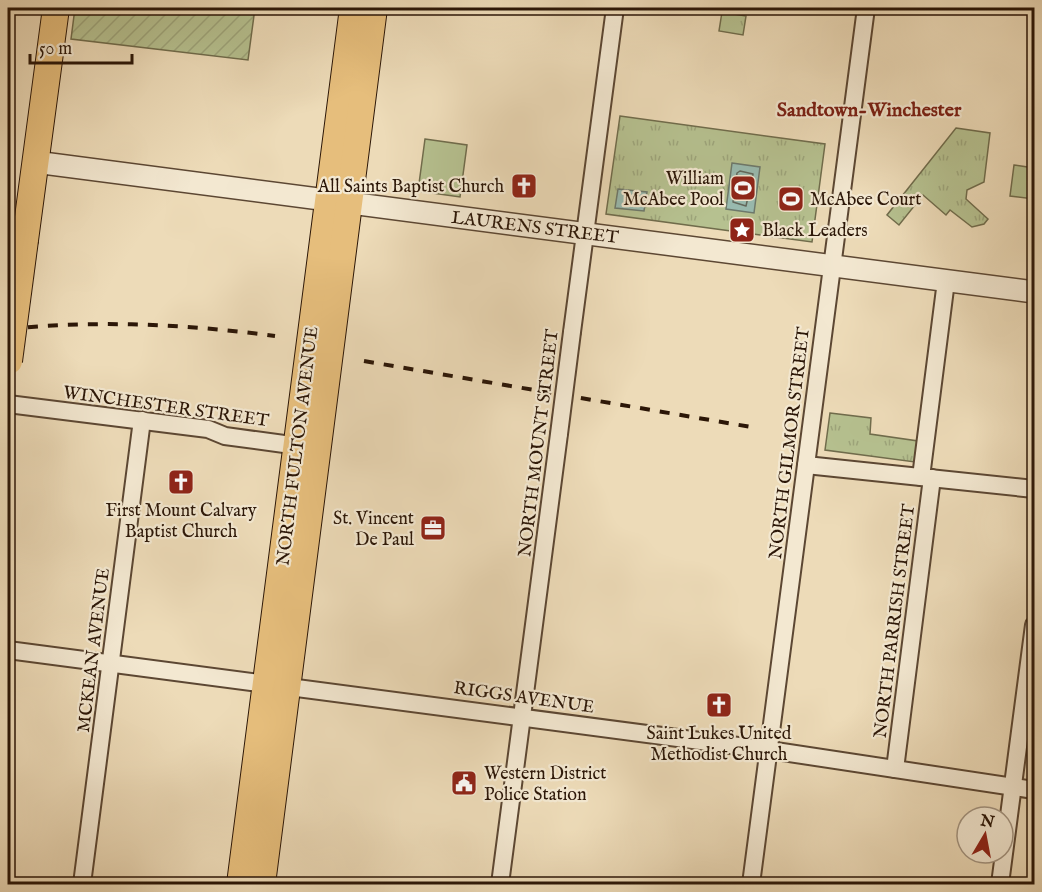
<svg xmlns="http://www.w3.org/2000/svg" width="1042" height="892" viewBox="0 0 1042 892" font-family="'IM FELL English',serif">
<defs>
<pattern id="park-tufts" width="24" height="20" patternUnits="userSpaceOnUse" patternTransform="scale(1.5)"><rect width="24" height="20" fill="#b6c190"/><path d="M3 7l-1-3M5 7V3M7 7l1-3M15 17l-1-3M17 17v-4M19 17l1-3" fill="none" stroke="#9da57b"/></pattern>
<pattern id="garden-furrows" width="10" height="10" patternUnits="userSpaceOnUse" patternTransform="scale(1.5)"><rect width="10" height="10" fill="#b6c190"/><path d="M-1 1l2-2M0 10L10 0M9 11l2-2" fill="none" stroke="#9da57b"/></pattern>
</defs>
<rect width="100%" height="100%" fill="#eddbb8"/>
<filter id="stains"><feTurbulence type="fractalNoise" baseFrequency=".00333" numOctaves="4"/><feColorMatrix values="0 0 0 0 .2 0 0 0 0 .09 0 0 0 0 .02 0 0 0 .5 -.17"/></filter>
<radialGradient id="worn" r=".72"><stop offset=".6" stop-color="#630" stop-opacity="0"/><stop offset="1" stop-color="#630" stop-opacity=".3"/></radialGradient>
<!-- grass -->
<g fill="#b6c190" stroke="#706c4c" stroke-width="1.5">
<polygon points="425,139 467,145 460,197 418,191"/>
<polygon points="1014,165 1034,168 1034,199 1010,196"/>
</g>
<!-- park -->
<g fill="url(#park-tufts)" stroke="#706c4c" stroke-width="1.5">
<polygon points="722,12 746,16 743,35 719,31"/>
<polygon points="620,116 825,144 812,242 606,214"/>
<polygon points="956,128 990,133 984,182 967,190 966,199 988,219 984,224 972,227 950,210 946,215 923,195 899,225 887,215"/>
<polygon points="830,413 871,418 870,434 918,441 915,462 825,450"/>
</g>
<!-- garden -->
<polygon fill="url(#garden-furrows)" stroke="#706c4c" stroke-width="1.5" points="75,8 255,8 248,60 71,39"/>
<!-- water -->
<g fill="#99bbb0" stroke="#6d796c" stroke-width="1.5">
<polygon points="732,163 760,167 754,213 726,209"/>
<polygon points="618,189 647,192 644,211 615,208"/>
</g>
<g fill="none" stroke-linecap="round" stroke-linejoin="round">
<!-- shore -->
<polygon stroke="#62685c" stroke-width="1.5" points="740,171 753,174 746,206 733,202 737,173"/>
<defs>
<g id="minor">
<polyline points="572,332 615,8"/>
<polyline points="8,404 208,429 225,436 306,447"/>
<polyline points="806,465 1034,489"/>
<polyline points="921,477 946,281"/>
<polyline points="8,650 769,750 1034,790"/>
<polyline points="895,769 932,478"/>
<polyline points="82,884 142,420"/>
<polyline points="500,884 559,434"/>
<polyline points="751,884 866,8"/>
<polyline points="1000,884 1034,625"/>
</g>
<polyline id="tertiary" points="35,162 1034,292"/>
<g id="primary">
<polyline points="25,240 56,8"/>
<polyline points="240,884 353,8"/>
<polyline points="262,884 374,8"/>
</g>
</defs>
<!-- minor casing -->
<use href="#minor" stroke="#5c4733" stroke-width="20"/>
<!-- tertiary casing -->
<use href="#tertiary" stroke="#5c4733" stroke-width="24"/>
<!-- primary casing -->
<use href="#primary" stroke="#2b1607" stroke-width="28"/>
<!-- minor -->
<use href="#minor" stroke="#f3e8d1" stroke-width="16"/>
<!-- tertiary -->
<use href="#tertiary" stroke="#f3e8d1" stroke-width="21"/>
<!-- primary -->
<use href="#primary" stroke="#e6be7c" stroke-width="26"/>
<!-- rail -->
<g stroke="#2b1607" stroke-width="4" stroke-dasharray="10 10" stroke-linecap="butt">
<path d="M8 329C98 320 185 324 275 336"/>
<polyline points="364,361 751,427"/>
</g>
<defs>
<polyline id="minor-bridge" points="559,434 572,332"/>
<polyline id="primary-bridge" points="9,361 25,240"/>
</defs>
<!-- minor-bridge casing -->
<use href="#minor-bridge" stroke="#5c4733" stroke-width="20" stroke-linecap="butt"/>
<!-- primary-bridge casing -->
<use href="#primary-bridge" stroke="#2b1607" stroke-width="28" stroke-linecap="butt"/>
<!-- minor-bridge -->
<use href="#minor-bridge" stroke="#f3e8d1" stroke-width="16"/>
<!-- primary-bridge -->
<use href="#primary-bridge" stroke="#e6be7c" stroke-width="26"/>
</g>
<!-- icons -->
<defs>
<symbol id="church-square" viewBox="-11 -11 22 22"><rect x="-9" y="-9" width="18" height="18" rx="4" fill="#8f2418" stroke="#f3e8d1"/><path d="M-1.2-6h2.4v3.5h3.3v2.4h-3.3V6h-2.4V-.1h-3.3v-2.4h3.3Z" fill="#fff"/></symbol>
<symbol id="stadium-square" viewBox="-11 -11 22 22"><rect x="-9" y="-9" width="18" height="18" rx="4" fill="#8f2418" stroke="#f3e8d1"/><path d="M0-5a6.5 5 0 1 0 0 10a6.5 5 0 1 0 0-10ZM-3.5-1.8h7v3.6h-7Z" fill="#fff"/></symbol>
<symbol id="sight-square" viewBox="-11 -11 22 22"><rect x="-9" y="-9" width="18" height="18" rx="4" fill="#8f2418" stroke="#f3e8d1"/><path d="M0-6L1.8-2.2L6-1.7L2.9 1.2L3.7 5.4L0 3.3L-3.7 5.4L-2.9 1.2L-6-1.7L-1.8-2.2Z" fill="#fff"/></symbol>
<symbol id="office-square" viewBox="-11 -11 22 22"><rect x="-9" y="-9" width="18" height="18" rx="4" fill="#8f2418" stroke="#f3e8d1"/><path d="M-6-3h4V-5.5h4V-3h4V5H-6ZM-1-4.5V-3h2v-1.5ZM-6 0V1H6V0Z" fill="#fff"/></symbol>
<symbol id="civic-square" viewBox="-11 -11 22 22"><rect x="-9" y="-9" width="18" height="18" rx="4" fill="#8f2418" stroke="#f3e8d1"/><path d="M-.6-6.5H3V-4.5H.6V-3L4-1V1h2V6H-6V1h2V-1L-.6-3ZM-1.2 2.5V6h2.4V2.5Z" fill="#fff"/></symbol>
</defs>
<g fill-rule="evenodd">
<use href="#church-square" x="509" y="171" width="30" height="30"/>
<use href="#stadium-square" x="728" y="173" width="30" height="30"/>
<use href="#stadium-square" x="776" y="184" width="30" height="30"/>
<use href="#sight-square" x="727" y="215" width="30" height="30"/>
<use href="#church-square" x="166" y="467" width="30" height="30"/>
<use href="#office-square" x="418" y="513" width="30" height="30"/>
<use href="#church-square" x="704" y="690" width="30" height="30"/>
<use href="#civic-square" x="449" y="768" width="30" height="30"/>
</g>
<g text-anchor="middle" stroke-width="4.5" stroke-linejoin="round" paint-order="stroke">
<!-- poi labels -->
<g font-size="18" fill="#2b1607" stroke="#f3e8d1" text-anchor="end">
<text x="724" y="184">William<tspan x="724" dy="21">McAbee Pool</tspan></text>
<text x="504" y="192">All Saints Baptist Church</text>
<text x="810" y="205" text-anchor="start">McAbee Court</text>
<text x="762" y="236" text-anchor="start">Black Leaders</text>
<text x="181" y="516" text-anchor="middle">First Mount Calvary<tspan x="181" dy="21">Baptist Church</tspan></text>
<text x="414" y="524">St. Vincent<tspan x="414" dy="21">De Paul</tspan></text>
<text x="719" y="739" text-anchor="middle">Saint Lukes United<tspan x="719" dy="21">Methodist Church</tspan></text>
<text x="484" y="779" text-anchor="start">Western District<tspan x="484" dy="21">Police Station</tspan></text>
</g>
<!-- street labels -->
<g font-size="18" fill="#2b1607" stroke="#f3e8d1">
<text transform="translate(535 227) rotate(7)" y="6">LAURENS STREET</text>
<text transform="translate(166 406) rotate(8)" y="6">WINCHESTER STREET</text>
<text transform="translate(538 443) rotate(-83)" y="6">NORTH MOUNT STREET</text>
<text transform="translate(789 443) rotate(-83)" y="6">NORTH GILMOR STREET</text>
<text transform="translate(297 446) rotate(-83)" y="6">NORTH FULTON AVENUE</text>
<text transform="translate(894 621) rotate(-83)" y="6">NORTH PARRISH STREET</text>
<text transform="translate(93 650) rotate(-83)" y="6">MCKEAN AVENUE</text>
<text transform="translate(524 697) rotate(8)" y="6">RIGGS AVENUE</text>
</g>
<!-- neighbourhood labels -->
<g font-size="20" font-weight="bold" fill="#7a1f14" stroke="#f3e8d1">
<text x="869" y="116">Sandtown-Winchester</text>
</g>
</g>
<!-- margin -->
<rect width="1042" height="892" fill="none" stroke="#eddbb8" stroke-width="30"/>
<rect x="9" y="9" width="1024" height="874" fill="none" stroke="#2b1607" stroke-width="3"/>
<rect x="15" y="15" width="1012" height="862" fill="none" stroke="#2b1607" stroke-width="1.5"/>
<!-- north arrow -->
<g transform="translate(985 835) rotate(10)"><circle r="28" fill="#f3e8d1" stroke="#a39480" stroke-width="1.5"/>
<path d="M0-4.5L10 22L0 15L-10 22Z" fill="#8f2418"/>
<text y="-9" font-size="16" font-weight="bold" text-anchor="middle" fill="#2b1607">N</text>
</g>
<!-- scale -->
<path d="M30 54v9h102v-9" fill="none" stroke="#2b1607" stroke-width="3"/>
<text x="39" y="54" font-size="18" fill="#2b1607" stroke="#f3e8d1" stroke-width="4.5" paint-order="stroke">50 m</text>
<rect width="100%" height="100%" filter="url(#stains)"/>
<rect width="100%" height="100%" fill="url(#worn)"/>
</svg>
